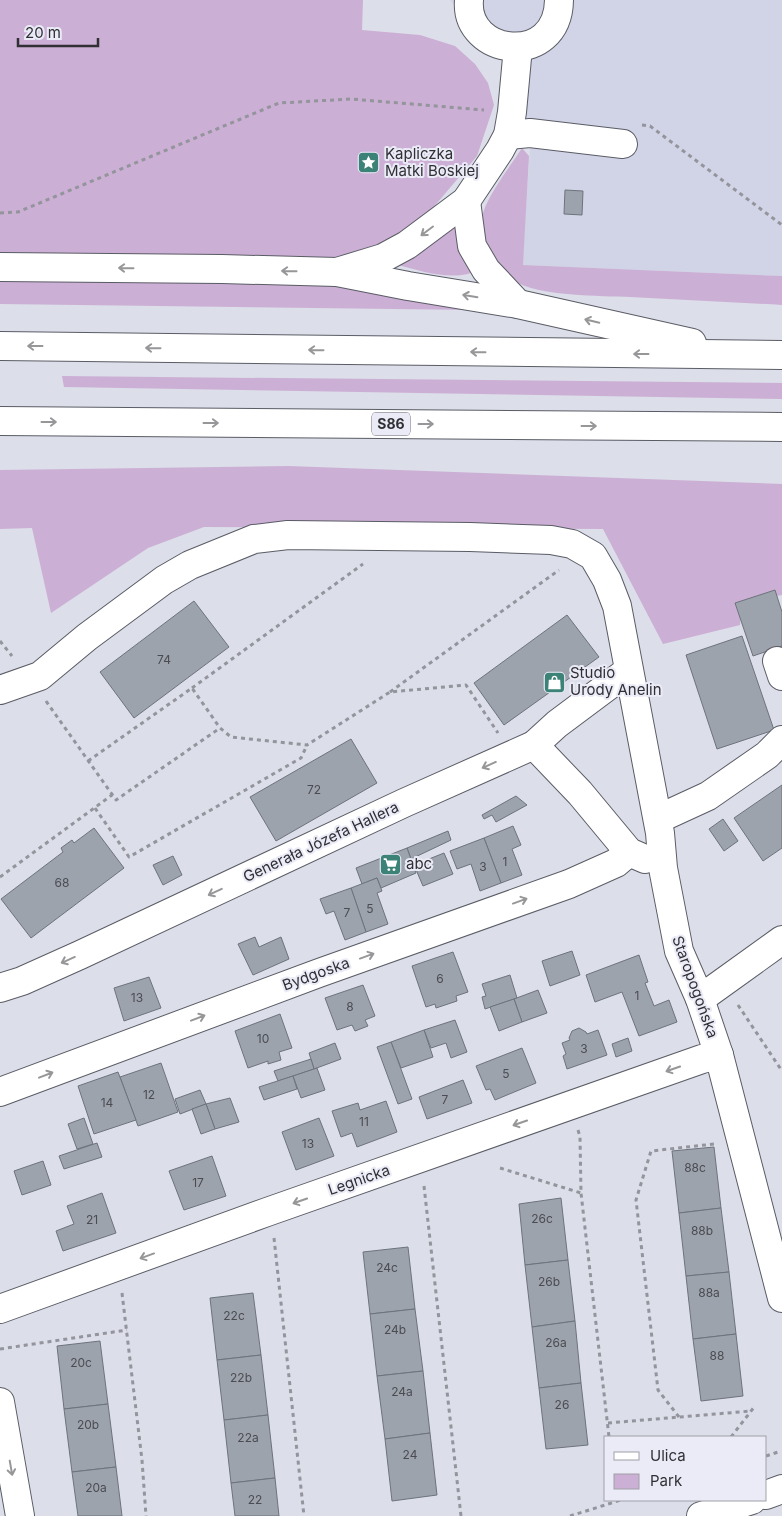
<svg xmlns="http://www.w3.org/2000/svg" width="782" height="1516" viewBox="0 0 782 1516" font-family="Inter,sans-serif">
<rect width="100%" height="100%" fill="#dcdee9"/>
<!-- built -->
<polygon fill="#d1d4e6" points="450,0 782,0 782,276 522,265 530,150 504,63"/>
<!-- green -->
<g fill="#ccafd5">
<polygon points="0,0 363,0 362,30 420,35 455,46 475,64 488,83 494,105 477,156 426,216 391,243 343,259 0,254"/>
<path d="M522 148 529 156 523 265 782 276V305C731 302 681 300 630 297 603 296 536 296 515 281 496 269 481 242 482 220 482 202 512 164 522 148Z"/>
<path d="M457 223 460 253 471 273C448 280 421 271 398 265Z"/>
<polygon points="0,278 329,285 442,297 473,310 0,304"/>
<polygon points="62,376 782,383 782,399 64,387"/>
<polygon points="288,466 782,484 782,595 742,602 740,625 663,644 603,529 204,527 148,548 51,613 32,528 0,529 0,470"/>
</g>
<!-- building -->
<g fill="#9da3ac" stroke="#6d737c">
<polygon points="565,190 583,191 582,215 564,214"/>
<polygon points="775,590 782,612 782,646 753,656 735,603"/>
<polygon points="194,601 229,647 134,718 100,672"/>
<polygon points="567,615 599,657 504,725 474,683"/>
<polygon points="742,636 774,730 717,749 686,655"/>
<polygon points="351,739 377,783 276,841 250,797"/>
<polygon points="782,785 782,848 763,861 734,818"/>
<polygon points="516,796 527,805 496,822 492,815 484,819 482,815"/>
<polygon points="723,819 738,841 724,851 709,829"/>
<polygon points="513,826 521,845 512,849 522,875 501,883 484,838"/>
<polygon points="94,828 124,868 31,938 1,899 63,852 61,848 72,840 74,843"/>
<polygon points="448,831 451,840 411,859 407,848"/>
<polygon points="484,838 501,883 480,891 471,864 457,869 450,851"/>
<polygon points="407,848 416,873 381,888 377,878 362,884 356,868"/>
<polygon points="444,853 453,874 423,886 414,865"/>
<polygon points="173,856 182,875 163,885 153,865"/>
<polygon points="377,878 382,891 377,893 388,924 366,932 351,888"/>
<polygon points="351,888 366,932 345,940 334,911 326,914 320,899"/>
<polygon points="255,937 259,947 281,937 289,959 253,975 238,944"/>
<polygon points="572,951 580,975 550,986 542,961"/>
<polygon points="453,952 468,992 456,996 457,1001 436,1008 435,1004 426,1007 412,966"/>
<polygon points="639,955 648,982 645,983 654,1006 669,1000 677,1022 639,1036 622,992 595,1002 586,975"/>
<polygon points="510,975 517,998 485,1009 482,997 486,996 482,984"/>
<polygon points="149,977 161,1008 124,1021 114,988"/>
<polygon points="363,985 375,1016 365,1020 368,1026 355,1031 352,1025 337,1030 325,998"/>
<polygon points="538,990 547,1013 522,1022 514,999"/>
<polygon points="514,999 522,1022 499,1031 490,1007"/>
<polygon points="280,1014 292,1048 279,1052 281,1060 268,1064 268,1061 248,1068 235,1031"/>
<polygon points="455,1020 467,1052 451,1058 446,1043 431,1048 424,1030"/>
<polygon points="579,1028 586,1032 587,1034 598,1030 607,1055 567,1069 563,1056 566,1054 562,1043 570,1040 569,1038 572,1031"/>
<polygon points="424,1030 433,1057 401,1068 391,1042"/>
<polygon points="628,1038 632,1051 616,1057 612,1044"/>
<polygon points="391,1042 412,1099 398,1104 377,1047"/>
<polygon points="335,1043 341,1059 314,1069 309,1053"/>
<polygon points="522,1048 536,1083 495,1100 490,1089 486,1090 476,1066"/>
<polygon points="311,1059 314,1069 278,1081 274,1071"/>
<polygon points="161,1063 178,1112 138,1126 120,1077"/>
<polygon points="317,1068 325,1090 301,1098 293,1076"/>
<polygon points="118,1072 136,1120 94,1134 78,1086"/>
<polygon points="293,1076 297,1089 264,1100 259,1087"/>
<polygon points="463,1080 472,1103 427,1119 419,1097"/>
<polygon points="200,1090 206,1104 180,1114 175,1099"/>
<polygon points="230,1098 239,1122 215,1129 206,1104"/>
<polygon points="386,1101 397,1132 357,1147 352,1133 341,1137 332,1111 358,1103 360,1110"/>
<polygon points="206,1104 215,1129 201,1134 192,1109"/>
<polygon points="84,1118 93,1144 77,1149 68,1124"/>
<polygon points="319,1118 334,1156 296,1170 282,1132"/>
<polygon points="97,1143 102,1157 64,1169 59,1156"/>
<polygon points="714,1147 721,1208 679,1213 672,1151"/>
<polygon points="212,1156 226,1196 184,1210 169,1171"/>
<polygon points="43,1161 51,1185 22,1195 14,1171"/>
<polygon points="102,1193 116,1233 63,1251 56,1231 74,1224 67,1206"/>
<polygon points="561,1198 568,1260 525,1265 519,1204"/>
<polygon points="721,1208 729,1272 686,1276 679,1213"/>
<polygon points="408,1247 415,1309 370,1314 363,1252"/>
<polygon points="568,1260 575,1321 532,1327 525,1265"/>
<polygon points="729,1272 736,1334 693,1339 686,1276"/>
<polygon points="253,1293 261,1355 217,1360 210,1298"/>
<polygon points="415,1309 423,1371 377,1376 370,1314"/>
<polygon points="575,1321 581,1383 539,1388 532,1327"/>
<polygon points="736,1334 743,1396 701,1401 693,1339"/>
<polygon points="100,1341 108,1404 64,1409 57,1346"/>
<polygon points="261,1355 268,1415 224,1420 217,1360"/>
<polygon points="423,1371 430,1433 385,1439 377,1376"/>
<polygon points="581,1383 588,1445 546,1449 539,1388"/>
<polygon points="108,1404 116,1467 72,1472 64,1409"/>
<polygon points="268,1415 275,1478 231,1483 224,1420"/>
<polygon points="430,1433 437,1495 392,1501 385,1439"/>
<polygon points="116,1467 122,1516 78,1516 72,1472"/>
<polygon points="275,1478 279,1516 235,1516 231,1483"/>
</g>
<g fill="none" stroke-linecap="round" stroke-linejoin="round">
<defs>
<g id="minor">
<path d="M469 0C464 56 558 68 559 0"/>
<polyline points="508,135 530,133 623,144"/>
<polyline points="0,267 222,269 337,272 383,258 407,245 466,201 500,150 508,135 512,112 518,47"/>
<polyline points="777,661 782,676"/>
<polyline points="0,690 40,676 87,637 164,580 190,565 254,539 288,535 470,537 551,540 572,544 593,556 607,580 617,606 660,833 663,868 679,951 700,999 719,1055 782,1298"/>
<polyline points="534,745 580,793 629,852 645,859"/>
<polyline points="658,819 708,796 767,755 782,740"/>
<polyline points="0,988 22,981 80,955 404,803 534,745 557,724 628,671"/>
<polyline points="700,999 782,940"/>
<polyline points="0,1092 319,973 569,884 616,863 629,852"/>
<polyline points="0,1309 267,1212 702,1059 719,1055"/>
<polyline points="0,1402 20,1516"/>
<polyline points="766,1495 782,1489"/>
<polyline points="701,1516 752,1500"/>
</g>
<g id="highway">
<polyline points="466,201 472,246 486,270 518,304"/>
<polyline points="337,272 408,286 518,304 692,343"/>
<polyline points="0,346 782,355"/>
<polyline points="0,421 782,427"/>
</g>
</defs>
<!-- minor casing -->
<use href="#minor" stroke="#5a5c65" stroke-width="30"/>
<!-- highway casing -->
<use href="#highway" stroke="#5a5c65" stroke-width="30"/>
<!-- path -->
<g stroke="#93949c" stroke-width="3" stroke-dasharray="4 4" stroke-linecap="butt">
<polyline points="642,125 650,126 782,225"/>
<polyline points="0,213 18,212 279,103 351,99 484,110"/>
<polyline points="0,641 12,656"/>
<polyline points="192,688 363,564"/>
<polyline points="390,692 559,570"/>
<polyline points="46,701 116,800 220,728 231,737 307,745 390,692 466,685 498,733"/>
<polyline points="88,761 192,688 220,728"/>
<polyline points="95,808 129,857 301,758 307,745"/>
<polyline points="0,877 112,795"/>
<polyline points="738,1005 782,1071"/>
<polyline points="578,1130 580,1137 581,1193 609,1437"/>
<polyline points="500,1168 581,1193"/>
<polyline points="424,1186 461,1516"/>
<polyline points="274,1238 304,1516"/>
<polyline points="122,1293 142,1460 146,1516"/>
<polyline points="0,1349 127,1330"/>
<polyline points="679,1417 658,1390 636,1200 651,1151 714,1144"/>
<polyline points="608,1423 751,1411"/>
<polyline points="731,1437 755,1406"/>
<polyline points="766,1456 778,1452"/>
<polyline points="570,1516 621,1500"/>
</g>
<!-- minor -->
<use href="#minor" stroke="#fff" stroke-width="28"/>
<!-- highway -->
<use href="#highway" stroke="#fff" stroke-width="28"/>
</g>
<!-- one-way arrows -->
<defs><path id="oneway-shaft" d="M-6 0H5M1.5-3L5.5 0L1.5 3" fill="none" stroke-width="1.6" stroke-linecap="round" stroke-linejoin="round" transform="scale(1.25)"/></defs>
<g stroke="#97979a">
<use href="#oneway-shaft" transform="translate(427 231) rotate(143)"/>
<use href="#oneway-shaft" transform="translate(126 268) rotate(-179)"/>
<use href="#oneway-shaft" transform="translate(289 271) rotate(-179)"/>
<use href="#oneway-shaft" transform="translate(470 296) rotate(-171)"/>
<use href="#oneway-shaft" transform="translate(592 321) rotate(-167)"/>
<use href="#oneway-shaft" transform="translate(35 346) rotate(-180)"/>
<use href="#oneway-shaft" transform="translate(153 348) rotate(-179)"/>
<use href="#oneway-shaft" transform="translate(316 350) rotate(-179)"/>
<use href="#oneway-shaft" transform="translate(478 352) rotate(-179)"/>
<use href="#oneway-shaft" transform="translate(641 354) rotate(-180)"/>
<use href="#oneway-shaft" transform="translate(49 422)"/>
<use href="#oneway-shaft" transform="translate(211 423)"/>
<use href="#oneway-shaft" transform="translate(426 424)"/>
<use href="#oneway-shaft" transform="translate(589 426)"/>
<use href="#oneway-shaft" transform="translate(489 765) rotate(156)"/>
<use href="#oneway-shaft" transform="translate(215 892) rotate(155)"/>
<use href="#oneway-shaft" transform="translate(520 901) rotate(-20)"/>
<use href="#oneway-shaft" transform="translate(367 956) rotate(-20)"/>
<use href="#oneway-shaft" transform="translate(68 960) rotate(156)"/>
<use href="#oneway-shaft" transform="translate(198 1018) rotate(-21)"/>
<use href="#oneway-shaft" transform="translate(673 1069) rotate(161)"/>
<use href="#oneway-shaft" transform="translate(46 1075) rotate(-21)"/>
<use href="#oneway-shaft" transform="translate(520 1123) rotate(161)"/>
<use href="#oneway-shaft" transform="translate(300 1201) rotate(161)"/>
<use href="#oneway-shaft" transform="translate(147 1256) rotate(160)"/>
<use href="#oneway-shaft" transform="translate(11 1468) rotate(80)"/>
</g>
<!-- icons -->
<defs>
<symbol id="sight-square" viewBox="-11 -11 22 22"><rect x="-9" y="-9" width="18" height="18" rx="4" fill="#3d8277" stroke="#eaebf7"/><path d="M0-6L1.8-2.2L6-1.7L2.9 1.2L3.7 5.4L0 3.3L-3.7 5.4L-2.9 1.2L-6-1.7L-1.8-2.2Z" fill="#fff"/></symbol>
<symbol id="shop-square" viewBox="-11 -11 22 22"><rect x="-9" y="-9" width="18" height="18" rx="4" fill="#3d8277" stroke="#eaebf7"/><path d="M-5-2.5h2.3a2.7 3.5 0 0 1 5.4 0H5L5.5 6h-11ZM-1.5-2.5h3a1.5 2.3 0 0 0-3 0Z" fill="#fff"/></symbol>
<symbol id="supermarket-square" viewBox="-11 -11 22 22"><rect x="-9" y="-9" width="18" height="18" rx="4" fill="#3d8277" stroke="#eaebf7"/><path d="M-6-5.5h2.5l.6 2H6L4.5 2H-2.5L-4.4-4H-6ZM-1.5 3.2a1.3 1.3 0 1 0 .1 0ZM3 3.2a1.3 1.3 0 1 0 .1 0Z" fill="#fff"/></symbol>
</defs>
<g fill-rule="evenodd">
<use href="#sight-square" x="356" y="150" width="25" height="25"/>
<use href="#shop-square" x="542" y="670" width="25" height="25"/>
<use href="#supermarket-square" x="378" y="852" width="25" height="25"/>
</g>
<g text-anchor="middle" stroke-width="4" stroke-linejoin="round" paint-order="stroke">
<!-- number labels -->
<g font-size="12" fill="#4a4c52">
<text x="164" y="664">74</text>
<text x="314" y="794">72</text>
<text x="505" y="866">1</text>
<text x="483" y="871">3</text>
<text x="62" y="887">68</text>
<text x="370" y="913">5</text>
<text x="347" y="917">7</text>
<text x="440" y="983">6</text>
<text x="637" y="1000">1</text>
<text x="137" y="1002">13</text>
<text x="350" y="1011">8</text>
<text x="263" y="1043">10</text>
<text x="584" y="1053">3</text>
<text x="506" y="1078">5</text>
<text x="149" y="1099">12</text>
<text x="445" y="1104">7</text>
<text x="107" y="1107">14</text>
<text x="364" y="1126">11</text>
<text x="308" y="1148">13</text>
<text x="695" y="1172">88c</text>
<text x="198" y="1187">17</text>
<text x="542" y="1223">26c</text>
<text x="92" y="1224">21</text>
<text x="702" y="1235">88b</text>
<text x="387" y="1272">24c</text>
<text x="549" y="1286">26b</text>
<text x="709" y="1297">88a</text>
<text x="234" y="1320">22c</text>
<text x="395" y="1334">24b</text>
<text x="556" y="1347">26a</text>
<text x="717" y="1360">88</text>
<text x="81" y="1367">20c</text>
<text x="241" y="1382">22b</text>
<text x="402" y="1396">24a</text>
<text x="562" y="1409">26</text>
<text x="88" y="1429">20b</text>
<text x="248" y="1442">22a</text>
<text x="410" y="1459">24</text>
<text x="96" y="1492">20a</text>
<text x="255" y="1504">22</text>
</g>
<!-- shield labels -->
<rect fill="#eaebf7" stroke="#67676e" stroke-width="1" x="372" y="412.5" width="38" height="23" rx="4"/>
<g font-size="14" font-weight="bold" fill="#2f2f34">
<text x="391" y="429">S86</text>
</g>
<!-- poi labels -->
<g font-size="15" fill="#2f2f34" stroke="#eaebf7" text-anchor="start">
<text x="385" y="159">Kapliczka<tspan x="385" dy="17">Matki Boskiej</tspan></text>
<text x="570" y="678">Studio<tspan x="570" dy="17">Urody Anelin</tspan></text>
<text x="406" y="869">abc</text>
</g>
<!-- street labels -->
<g font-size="15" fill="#2f2f34" stroke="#eaebf7">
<text transform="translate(321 842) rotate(-25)" y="5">Generała Józefa Hallera</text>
<text transform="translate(316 974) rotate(-20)" y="5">Bydgoska</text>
<text transform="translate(695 987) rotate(70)" y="5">Staropogońska</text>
<text transform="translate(359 1180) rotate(-19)" y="5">Legnicka</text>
</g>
</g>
<!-- legend -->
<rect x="604" y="1436" width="162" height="65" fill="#eaebf7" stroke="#9fa0a9"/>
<rect x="614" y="1452" width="25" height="8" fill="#ffffff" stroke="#9fa0a9"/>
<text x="650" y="1461" font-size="15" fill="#2f2f34">Ulica</text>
<rect x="614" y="1474" width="25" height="15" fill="#ccafd5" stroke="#9fa0a9"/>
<text x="650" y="1486" font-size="15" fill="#2f2f34">Park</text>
<!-- scale -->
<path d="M18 38v8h80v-8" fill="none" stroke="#2f2f34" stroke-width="2.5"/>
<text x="25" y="38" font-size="15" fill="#2f2f34" stroke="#eaebf7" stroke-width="4" paint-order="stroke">20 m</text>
</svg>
